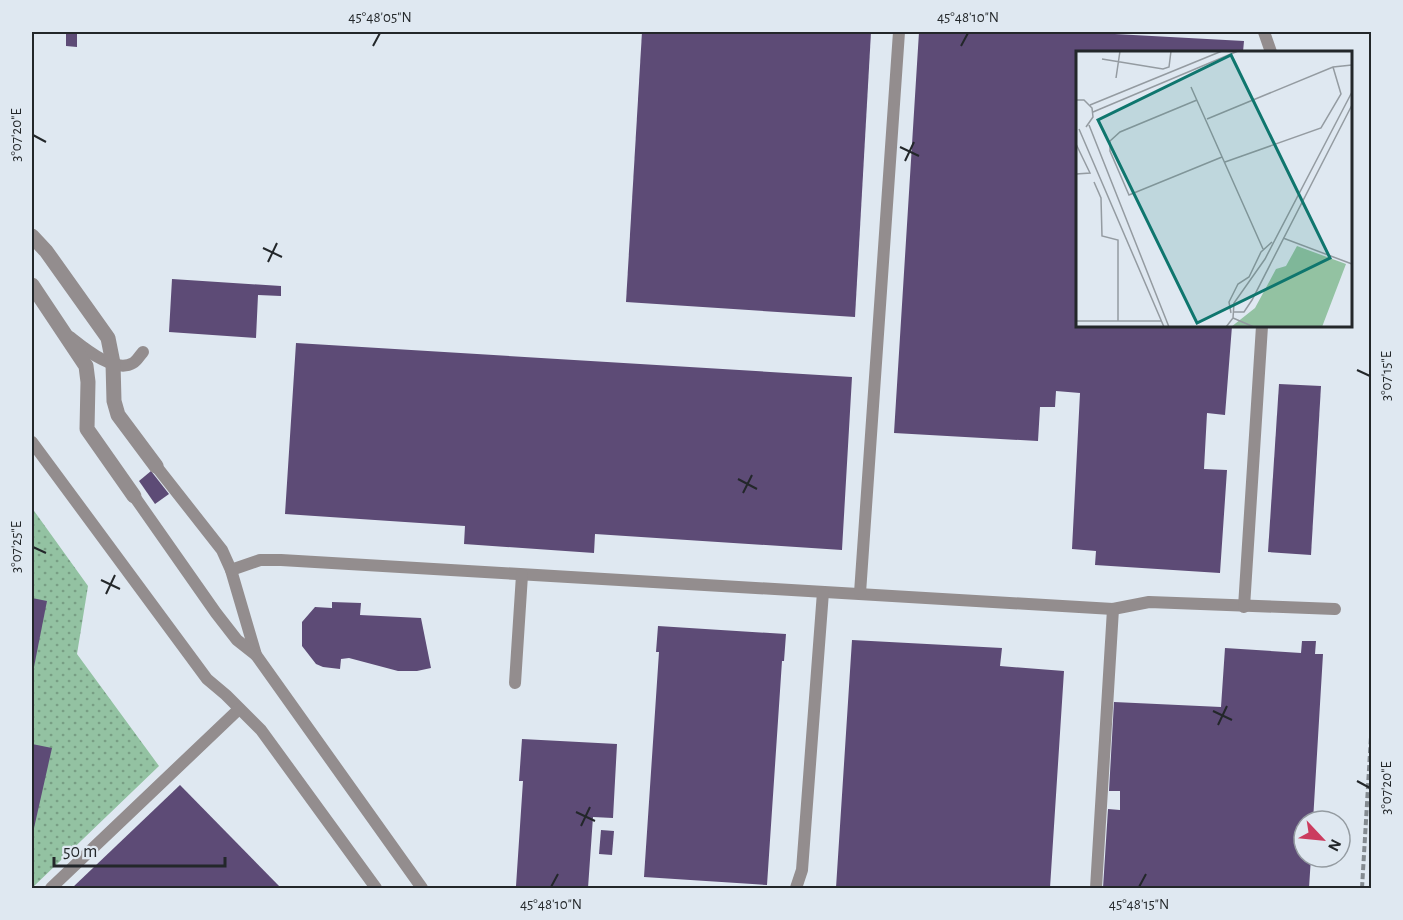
<svg xmlns="http://www.w3.org/2000/svg" width="1403" height="920" viewBox="0 0 1403 920" font-family="'Alegreya Sans',sans-serif">
<defs>
<pattern id="garden-dots" width="8" height="8" patternUnits="userSpaceOnUse" patternTransform="scale(1.5)"><rect width="8" height="8" fill="#93c2a2"/><path d="M2 2h.1M6 6h.1" fill="none" stroke="#789e84" stroke-width="1.8" stroke-linecap="round"/></pattern>
</defs>
<rect width="100%" height="100%" fill="#dfe8f1"/>
<!-- garden -->
<polygon fill="url(#garden-dots)" points="32,508 88,586 77,654 159,766 32,888"/>
<!-- building -->
<g fill="#5d4b76">
<polygon points="66,32 77,32 77,47 66,46"/>
<polygon points="642,32 871,32 855,317 626,302"/>
<polygon points="919,32 1078,32 1244,41 1243,52 1078,52 1078,326 1232,326 1225,415 1207,413 1204,469 1227,470 1220,573 1095,565 1096,551 1072,549 1080,393 1056,391 1055,407 1040,407 1038,441 894,433"/>
<polygon points="172,279 281,286 281,296 258,295 256,338 169,332"/>
<polygon points="296,343 852,377 842,550 595,534 594,553 464,544 465,526 285,514"/>
<polygon points="1279,384 1321,386 1311,555 1268,552"/>
<polygon points="151,471 169,494 155,504 139,481"/>
<polygon points="32,598 47,601 33,672 32,672"/>
<polygon points="332,602 361,603 360,615 421,618 431,668 417,671 398,671 349,658 341,659 340,669 323,667 316,664 302,646 302,622 315,607 332,608"/>
<polygon points="658,626 786,634 784,661 782,661 767,885 644,877 659,652 656,652"/>
<polygon points="852,640 1002,648 1000,666 1064,671 1050,888 836,888"/>
<polygon points="1302,641 1316,641 1315,654 1323,654 1313,821 1304,821 1304,857 1311,857 1309,888 1103,888 1108,809 1120,810 1120,791 1109,791 1114,702 1221,707 1225,648 1301,653"/>
<polygon points="522,739 617,744 613,818 593,817 588,888 516,886 523,781 519,781"/>
<polygon points="32,744 52,748 32,837"/>
<polygon points="180,785 281,888 72,888"/>
<polygon points="601,830 614,831 612,855 599,854"/>
</g>
<g fill="none" stroke-linecap="round" stroke-linejoin="round">
<!-- path -->
<polyline stroke="#838a90" stroke-width="4" stroke-dasharray="6 3" stroke-linecap="butt" points="1362,888 1372,719"/>
<!-- lane -->
<g stroke="#938d8e" stroke-width="12">
<polyline points="1264,32 1271,52"/>
<path d="M70 337C84 348 115 374 133 363 137 361 140 355 143 352"/>
<polyline points="32,442 207,679 226,695 261,730 376,888"/>
<polyline points="156,466 222,550 231,570 256,655 422,888"/>
<polyline points="134,496 216,613 237,640 256,655"/>
<polyline points="231,570 260,560 281,560 1113,609 1149,602 1335,609"/>
<polyline points="860,593 899,32"/>
<polyline points="1244,607 1262,326"/>
<polyline points="515,683 522,575"/>
<polyline points="51,888 239,709"/>
<polyline points="796,888 802,870 823,592"/>
<polyline points="1096,888 1113,609"/>
</g>
<!-- street -->
<g stroke="#938d8e" stroke-width="15">
<polyline points="32,236 46,251 108,338 113,363 114,401 118,415 156,466"/>
<polyline points="32,285 86,366 88,382 87,429 134,496"/>
</g>
</g>
<!-- ticks -->
<path fill="none" stroke="#23272a" stroke-width="2" d="M373 46 380 33M961 46 968 33M33 135 46 142M900 147 919 156M905 161 914 142M263 248 282 257M268 262 277 243M1357 370 1370 376M738 479 757 489M743 493 752 475M33 547 46 553M101 580 120 589M106 594 115 575M1213 711 1232 720M1218 725 1227 706M1357 781 1370 788M576 812 595 821M581 826 590 807M551 887 558 874M1139 887 1146 874"/>
<!-- overview -->
<g transform="translate(1076 51)">
<rect width="276" height="276" fill="#dfe8f1"/>
<path d="M221 195 270 213 246 276H155L179 257 200 218 210 215Z" fill="#93c2a2"/>
<path fill="none" stroke="#949ba1" stroke-width="1.5" d="M26 8 87 18 93 16 95 0M40 27 44 0M115 36 187 198M0 49H8L16 57 17 66 10 76M121 49 44 81 34 90V100L53 144 146 106M14 54 146 0M17 61 162 0M131 68 257 16 276 14M13 74 93 276M3 78 88 276M0 93 14 122 0 123M149 111 245 77 265 43 257 16M18 131 25 147 26 185 42 189V270M207 187 276 213M158 261H168L176 249 276 54M155 262 153 251 162 233 173 226 185 201 196 191M157 267 178 276M0 270H86M150 276 157 267 158 252 189 208 276 41"/>
<path fill="#0f766e" fill-opacity="0.15" stroke="#0f766e" stroke-width="3" d="M155 4 254 207 121 272 22 69Z"/>
<rect width="276" height="276" fill="none" stroke="#23272a" stroke-width="3"/>
</g>
<!-- border -->
<rect width="1403" height="920" fill="none" stroke="#dfe8f1" stroke-width="66"/>
<!-- north arrow -->
<g transform="translate(1322 839) rotate(116)"><circle r="28" fill="#dfe8f1" stroke="#949ba1" stroke-width="1.5"/>
<path d="M0-4.5L10 22L0 15L-10 22Z" fill="#cb3c5f"/>
<text y="-9" font-size="16" font-weight="bold" text-anchor="middle" fill="#23272a">N</text>
</g>
<!-- scale -->
<path d="M54 857v9h171v-9" fill="none" stroke="#23272a" stroke-width="3"/>
<text x="63" y="857" font-size="18" fill="#23272a" stroke="#dfe8f1" stroke-width="4.5" paint-order="stroke">50 m</text>
<rect x="33" y="33" width="1337" height="854" fill="none" stroke="#23272a" stroke-width="2"/>
<g font-size="15" text-anchor="middle" fill="#23272a">
<text x="380" y="22">45°48'05"N</text>
<text x="968" y="22">45°48'10"N</text>
<text transform="translate(16 135) rotate(-90)" y="5">3°07'20"E</text>
<text transform="translate(1386 376) rotate(-90)" y="5">3°07'15"E</text>
<text transform="translate(16 547) rotate(-90)" y="5">3°07'25"E</text>
<text transform="translate(1386 788) rotate(-90)" y="5">3°07'20"E</text>
<text x="551" y="909">45°48'10"N</text>
<text x="1139" y="909">45°48'15"N</text>
</g>
</svg>
